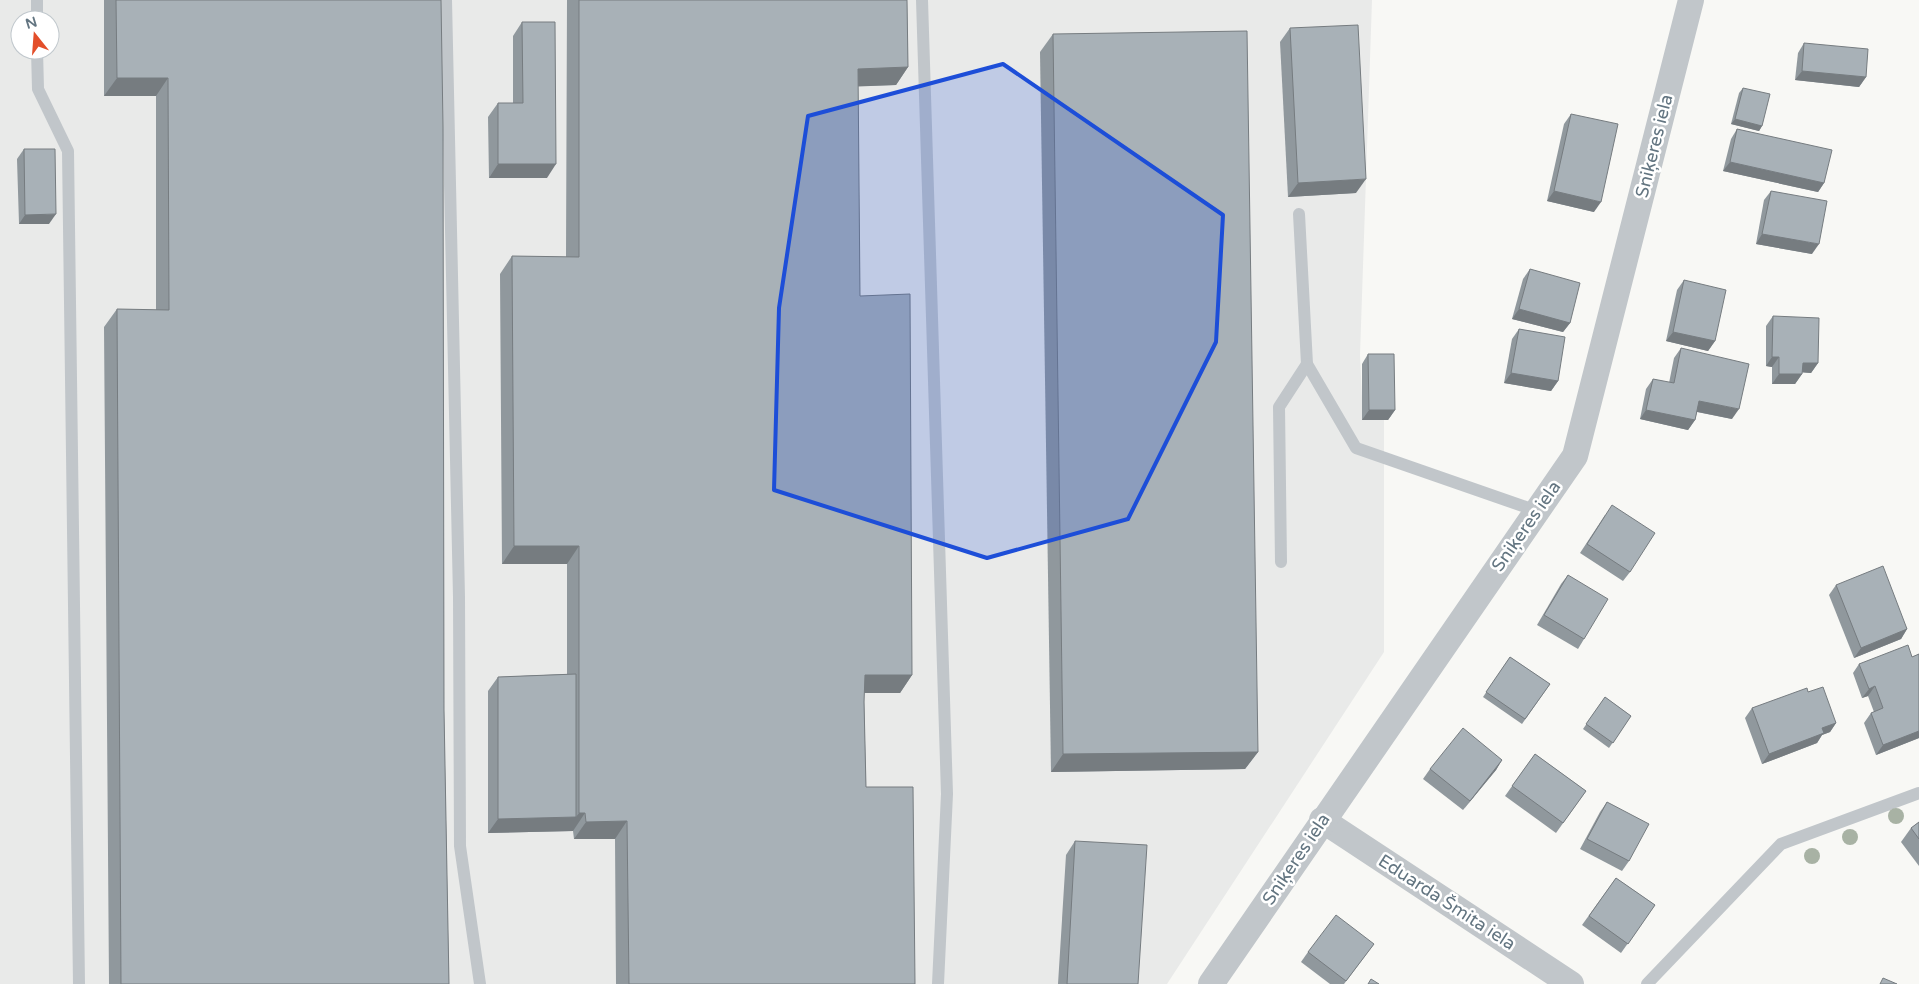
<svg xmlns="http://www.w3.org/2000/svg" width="1919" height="984" viewBox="0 0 1919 984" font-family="'Varela Round',sans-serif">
<rect width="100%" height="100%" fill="#f8f8f5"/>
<!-- built -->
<path fill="#e9eae9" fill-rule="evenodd" d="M0 0H1372L1360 355 1363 420 1384 419V652L1167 984H0ZM20 20H50V50H20Z"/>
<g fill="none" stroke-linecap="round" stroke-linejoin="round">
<!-- lane -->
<g stroke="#c1c6ca" stroke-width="12">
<polyline points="37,0 37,20"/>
<polyline points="446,0 459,597 460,846 480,984"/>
<polyline points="922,0 947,794 938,984"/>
<polyline points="37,50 38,89 68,151 79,984"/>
<polyline points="1299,214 1307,364 1356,448 1537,511"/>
<polyline points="1281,562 1279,407 1307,364"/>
<polyline points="1647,984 1781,844 1919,793"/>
</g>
<!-- street -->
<g stroke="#c1c6ca" stroke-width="26">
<polyline points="1322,820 1571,984"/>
<polyline points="1211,984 1575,456 1691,0"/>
</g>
</g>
<!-- trees -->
<g fill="#a8b2a4">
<circle cx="1896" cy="816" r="8"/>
<circle cx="1850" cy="837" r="8"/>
<circle cx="1812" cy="856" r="8"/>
</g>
<!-- wall -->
<g fill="#90989d">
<polygon points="104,0 441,0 444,710 449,984 109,984 104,327 117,309 156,310 156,96 104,96"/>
<polygon points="567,0 907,0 908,67 896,85 858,86 860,296 912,675 900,693 864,693 866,787 915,984 616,984 615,839 574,839 573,831 488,833 488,691 498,677 567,674 567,564 502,564 500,274 512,256 566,257"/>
<polygon points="522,22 547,178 489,178 488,117 498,103 513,103 513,36"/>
<polygon points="1290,28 1356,193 1288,197 1280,42"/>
<polygon points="1053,34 1258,752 1245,769 1051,772 1040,52"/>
<polygon points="1804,43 1866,77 1859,87 1795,80 1798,53"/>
<polygon points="1743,88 1762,126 1759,131 1731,124 1739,93"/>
<polygon points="1571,114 1594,212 1547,201 1564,124"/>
<polygon points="1737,129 1824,183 1818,192 1723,171 1731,139"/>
<polygon points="24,149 49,224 19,224 17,159"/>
<polygon points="1771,191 1812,254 1756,244 1764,200"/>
<polygon points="1530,269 1570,323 1563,332 1512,319 1523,279"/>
<polygon points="1684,280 1715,341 1708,351 1666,341 1677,290"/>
<polygon points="1773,316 1818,363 1811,373 1802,372 1802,374 1795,384 1772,384 1772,367 1766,366 1766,326"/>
<polygon points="1519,329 1558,381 1551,391 1504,383 1512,339"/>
<polygon points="1681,348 1732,419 1697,412 1695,420 1688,430 1640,419 1646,389 1653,379 1669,383 1674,358"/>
<polygon points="1368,354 1395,410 1388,420 1362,420 1362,364"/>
<polygon points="1605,515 1630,572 1623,581 1580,553"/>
<polygon points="1568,575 1584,639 1578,649 1537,625 1561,584"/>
<polygon points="1836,585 1907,629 1901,639 1854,658 1829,595"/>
<polygon points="1919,654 1919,738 1876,755 1864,723 1871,713 1874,712 1868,696 1862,698 1853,673 1859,664 1912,657"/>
<polygon points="1510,657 1550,684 1522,724 1483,697"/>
<polygon points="1808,692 1836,723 1830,732 1822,735 1817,743 1762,764 1745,718 1752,708"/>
<polygon points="1605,697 1631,716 1609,748 1583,729"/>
<polygon points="1535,754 1586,791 1556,833 1505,796"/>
<polygon points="1502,760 1496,770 1463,810 1423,779 1430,769"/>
<polygon points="1607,802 1629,861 1622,871 1580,849 1600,812"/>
<polygon points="1919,822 1919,866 1901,842 1911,828"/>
<polygon points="1075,841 1138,984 1058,984 1066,855"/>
<polygon points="1616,878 1655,905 1621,953 1582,925"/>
<polygon points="1374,944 1344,984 1330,984 1301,962 1308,952"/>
</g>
<!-- shaded-wall -->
<g fill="#767c80">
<polygon points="908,67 896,85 845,87 858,69"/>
<polygon points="1802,71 1866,77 1859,87 1795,80"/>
<polygon points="117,78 168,78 156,96 104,96"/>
<polygon points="1735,119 1762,126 1759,131 1731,124"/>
<polygon points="1730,162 1824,183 1818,192 1723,171"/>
<polygon points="498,164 556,164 547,178 489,178"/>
<polygon points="1366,179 1356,193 1288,197 1298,183"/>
<polygon points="1554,191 1601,202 1594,212 1547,201"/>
<polygon points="56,214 49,224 19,224 25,215"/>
<polygon points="1762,234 1819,244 1812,254 1756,244"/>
<polygon points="1519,309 1570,323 1563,332 1512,319"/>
<polygon points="1673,332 1715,341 1708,351 1666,341"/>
<polygon points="1772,357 1779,357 1772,367 1766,366"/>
<polygon points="1803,363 1818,363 1811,373 1796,372"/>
<polygon points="1511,373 1558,381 1551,391 1504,383"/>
<polygon points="1779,374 1802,374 1795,384 1772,384"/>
<polygon points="1699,401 1739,409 1732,419 1693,411"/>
<polygon points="1369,410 1395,410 1388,420 1362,420"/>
<polygon points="1646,410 1695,420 1688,430 1640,419"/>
<polygon points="514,546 579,546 567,564 502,564"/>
<polygon points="1907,629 1901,639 1854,658 1861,648"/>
<polygon points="865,675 912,675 900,693 852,693"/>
<polygon points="1875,686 1868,696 1862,698 1869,689"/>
<polygon points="1836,723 1830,732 1822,735 1817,743 1762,764 1769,754 1822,728"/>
<polygon points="1919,731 1919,738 1876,755 1883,745"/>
<polygon points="1258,752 1245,769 1051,772 1063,754"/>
<polygon points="1502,760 1496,770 1463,810 1470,801"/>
<polygon points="579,813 585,813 573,831 488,833 498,819 576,817"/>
<polygon points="627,821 615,839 574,839 586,822"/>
</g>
<!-- building -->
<g fill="#a8b1b7" stroke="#767c80">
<polygon points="116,0 441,0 443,127 444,710 449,984 121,984 117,309 169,310 168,78 117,78"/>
<polygon points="579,0 907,0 908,67 858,69 860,296 910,294 912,675 865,675 864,702 866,787 913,787 915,984 629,984 627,821 586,822 585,813 579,813 579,546 514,546 512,256 579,257"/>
<polygon points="522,22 555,22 556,164 498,164 498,103 523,103"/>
<polygon points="1358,25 1366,179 1298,183 1290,28"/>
<polygon points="1247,31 1258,752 1063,754 1053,34"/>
<polygon points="1804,43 1868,49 1866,77 1802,71"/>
<polygon points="1743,88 1770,94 1762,126 1735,119"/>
<polygon points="1571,114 1618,124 1601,202 1554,191"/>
<polygon points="1737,129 1832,150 1824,183 1730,162"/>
<polygon points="24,149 55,149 56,214 25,215"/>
<polygon points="1771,191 1827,201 1819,244 1762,234"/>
<polygon points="1530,269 1580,283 1570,323 1519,309"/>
<polygon points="1684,280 1726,290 1715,341 1673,332"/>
<polygon points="1773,316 1819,318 1818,363 1803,363 1802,374 1779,374 1779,357 1772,357"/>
<polygon points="1519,329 1565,337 1558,381 1511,373"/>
<polygon points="1681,348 1749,364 1739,409 1699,401 1695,420 1646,410 1653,379 1674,383"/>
<polygon points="1368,354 1394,354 1395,410 1369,410"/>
<polygon points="1612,505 1655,533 1630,572 1587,544"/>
<polygon points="1883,566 1907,629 1861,648 1836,585"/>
<polygon points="1568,575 1608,599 1584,639 1544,615"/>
<polygon points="1908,645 1912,657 1919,654 1919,731 1883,745 1871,713 1883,708 1875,686 1869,689 1859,664"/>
<polygon points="1510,657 1550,684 1525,719 1486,692"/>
<polygon points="576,674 576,817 498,819 498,677"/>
<polygon points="1823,687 1836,723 1822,728 1824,733 1769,754 1752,708 1807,688 1808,692"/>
<polygon points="1605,697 1631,716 1613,743 1586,724"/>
<polygon points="1463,728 1502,760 1470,801 1430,769"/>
<polygon points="1535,754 1586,791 1563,823 1512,786"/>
<polygon points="1607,802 1649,824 1629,861 1587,839"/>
<polygon points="1919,822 1919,839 1911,828"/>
<polygon points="1075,841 1147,845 1138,984 1067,984"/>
<polygon points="1616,878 1655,905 1628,944 1589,916"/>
<polygon points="1336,915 1374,944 1346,981 1308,952"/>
<polygon points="1883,978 1897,984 1880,984"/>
<polygon points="1371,979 1379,984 1368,984"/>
</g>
<!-- marked area -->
<path fill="#1d4ed8" fill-opacity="0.2" stroke="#1d4ed8" stroke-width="4" stroke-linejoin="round" d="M1003 64 1223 215 1216 342 1128 519 987 558 774 490 779 308 808 116Z"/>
<g text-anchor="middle" stroke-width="5" stroke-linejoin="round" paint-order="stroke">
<!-- street labels -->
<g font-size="18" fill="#637581" stroke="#fff">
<text transform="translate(1654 146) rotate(-76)" y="6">Sniķeres iela</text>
<text transform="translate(1526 526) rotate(-55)" y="6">Sniķeres iela</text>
<text transform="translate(1296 859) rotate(-56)" y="6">Sniķeres iela</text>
<text transform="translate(1447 902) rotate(33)" y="6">Eduarda Šmita iela</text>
</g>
</g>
<!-- north arrow -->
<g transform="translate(35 35) rotate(343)"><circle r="24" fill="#ffffff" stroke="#c1c8cd"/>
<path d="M0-4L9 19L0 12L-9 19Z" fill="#e34e2a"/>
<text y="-8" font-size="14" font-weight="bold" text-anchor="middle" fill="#637581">N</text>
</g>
</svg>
